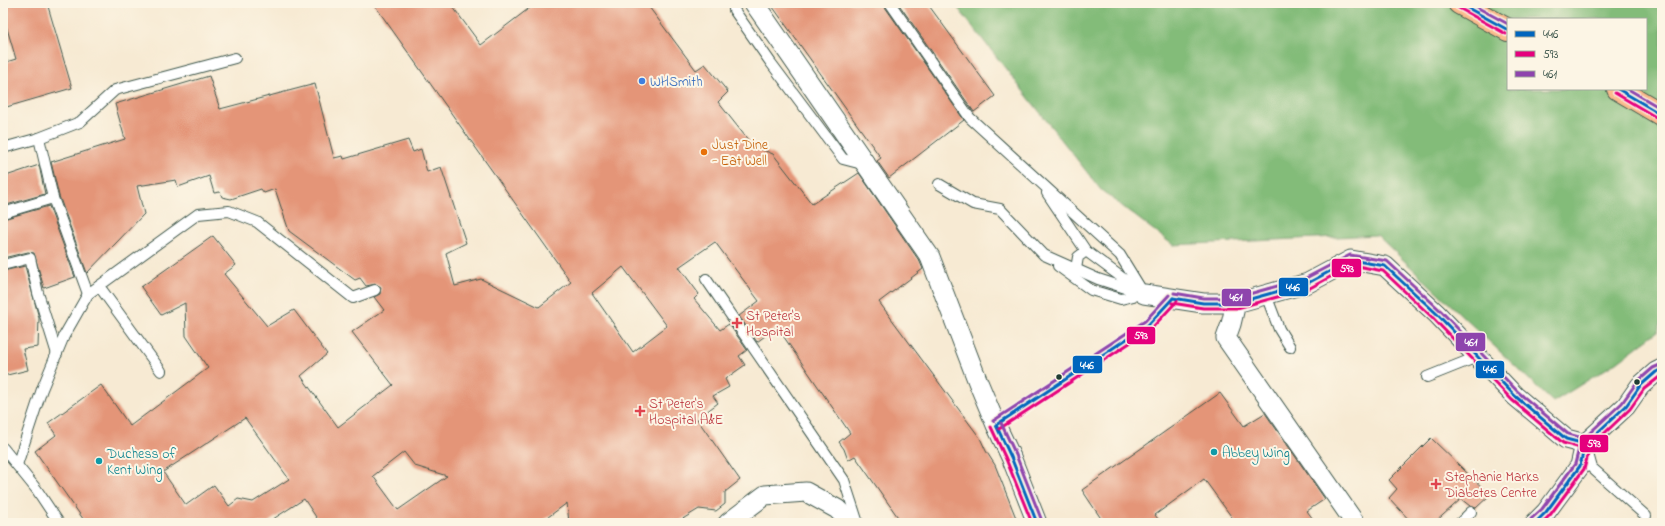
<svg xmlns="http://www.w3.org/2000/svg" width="1665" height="526" viewBox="0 0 1665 526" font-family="'Indie Flower',sans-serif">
<rect width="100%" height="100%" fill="#fcf5e5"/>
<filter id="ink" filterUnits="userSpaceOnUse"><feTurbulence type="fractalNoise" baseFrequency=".025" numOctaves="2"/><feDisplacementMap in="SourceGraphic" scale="8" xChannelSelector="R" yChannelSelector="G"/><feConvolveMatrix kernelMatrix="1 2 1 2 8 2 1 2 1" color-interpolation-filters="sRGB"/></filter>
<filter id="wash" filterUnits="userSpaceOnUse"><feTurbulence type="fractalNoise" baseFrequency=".012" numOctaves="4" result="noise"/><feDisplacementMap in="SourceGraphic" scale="16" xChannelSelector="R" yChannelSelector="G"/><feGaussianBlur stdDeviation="0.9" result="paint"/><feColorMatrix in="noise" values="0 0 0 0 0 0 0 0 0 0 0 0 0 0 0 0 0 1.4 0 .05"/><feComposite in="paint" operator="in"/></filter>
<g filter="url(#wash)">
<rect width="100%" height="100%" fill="#f7ead3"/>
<!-- forest -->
<path fill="#83bc79" stroke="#517c56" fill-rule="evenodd" d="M954 3H1662V320L1658 331 1617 362 1553 402 1377 235 1173 245 1101 190ZM1508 19H1646V89H1508Z"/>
<g id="blocks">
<!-- building -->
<g fill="#e49578" fill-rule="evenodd">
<polygon points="3,3 47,3 72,88 3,108 3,63 16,59 3,15"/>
<path d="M373 3H450L481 45 536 3H646L696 70 705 64 728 92 718 102 753 146 773 154 812 204 859 173 920 262 923 269 879 302 980 438 986 451 995 465 1018 523H902L855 456 848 460 844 449 839 442 850 433 777 327 757 342 739 316 759 301 715 242 679 267 699 294 694 299 720 330 729 324 747 350 739 356 745 365 725 379 729 387 713 396 718 403 697 419 740 480 725 492V504L716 511 699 509 676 523H569L567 503 540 523H320L304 499 267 523H86L35 451 56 435 48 423 101 385 130 426 208 368 186 336 185 303 161 315 141 287 213 236 236 265 224 274 267 326 294 310 327 354 301 376 338 427 393 385 352 332 384 310 374 297 380 294 381 287 376 284 366 286 360 278 355 280 289 231 275 189 264 193 261 189 231 199 222 197 220 192 214 193 209 176 178 187 176 180 137 186 144 214 87 273 59 196 51 162 125 139 115 104 209 76 220 109 315 84 334 158 343 156 344 159 408 140 413 152 421 149 427 172 441 167 466 243 446 253 455 286 481 279 539 307 571 282ZM623 267 667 326 633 352 592 293ZM245 418 289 479 253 502 238 499 229 506 214 485 186 505 163 472ZM404 452 415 466 447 476 398 510 373 476Z"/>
<polygon points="770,3 884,3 885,7 964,120 889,178 877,161 881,158"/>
<polygon points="898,3 927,3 995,96 974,112"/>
<polygon points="39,165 45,194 3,206 3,177"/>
<polygon points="49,206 75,277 44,288 34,253 28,252 3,258 3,219"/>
<polygon points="25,266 39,318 38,347 23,349 28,370 3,376 3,271"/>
<polygon points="1220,393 1244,426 1265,413 1325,499 1307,511 1316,523 1236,523 1204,479 1155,515 1161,523 1104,523 1082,490"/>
<polygon points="1431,438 1490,495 1476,508 1470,506 1461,499 1434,523 1412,523 1389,498 1397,489 1389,480"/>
</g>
</g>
</g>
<g filter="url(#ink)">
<use href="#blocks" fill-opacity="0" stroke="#3f574c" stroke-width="1"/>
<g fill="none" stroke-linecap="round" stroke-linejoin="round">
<defs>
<g id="service">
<polyline points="734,3 734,10 771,63 843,159 866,165"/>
<polyline points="890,3 970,118 1120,255 1144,294"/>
<polyline points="3,148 39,138 80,122 115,90 235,58"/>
<polyline points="939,184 973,204 1000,209 1044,255 1098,279 1144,294"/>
<polyline points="1047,193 1086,251 1136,288"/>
<polyline points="53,198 88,294"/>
<polyline points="3,213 53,198 39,138"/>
<polyline points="3,265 30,258 38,293 57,354"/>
<polyline points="1058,266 1091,290 1121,299 1142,294"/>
<polyline points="1076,269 1078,257 1086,251"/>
<polyline points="706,279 844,480 858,523"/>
<polyline points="99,286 161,371"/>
<polyline points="1266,295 1279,329 1290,347"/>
<polyline points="1427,377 1477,357"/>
<polyline points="996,425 1148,325 1173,298"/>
<polyline points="3,448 37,490 59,523"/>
<polyline points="1587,450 1592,468 1646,516"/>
<polyline points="17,465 42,389 64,336 88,294 198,214 229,211 257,222 353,298 375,290"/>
<polyline points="1460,523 1471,512"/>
</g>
<g id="minor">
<polyline points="754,3 930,257 978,382 996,425 1011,457 1037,523"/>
<polyline points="1144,294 1203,303 1236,303 1308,283 1351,260 1385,266 1437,314 1515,396 1566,439 1585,444"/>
<polyline points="1236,303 1231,324 1226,338 1355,523"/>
<polyline points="728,523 765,495 806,492 837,509 851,523"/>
<polyline points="1535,523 1546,512 1580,466 1585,444 1626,406 1640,386 1656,372 1662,369"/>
</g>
<g id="primary">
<polyline points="1459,3 1508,30"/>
<polyline points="1618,89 1662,115"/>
</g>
</defs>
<!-- service casing -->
<use href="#service" stroke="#3f574c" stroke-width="12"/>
<!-- minor casing -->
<use href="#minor" stroke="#3f574c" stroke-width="21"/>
<!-- primary casing -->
<use href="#primary" stroke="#3f574c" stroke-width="24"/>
<!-- service -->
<use href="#service" stroke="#fff" stroke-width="10"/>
<!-- minor -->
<use href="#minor" stroke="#fff" stroke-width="19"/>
<!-- primary -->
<use href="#primary" stroke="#fbbb8d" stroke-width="22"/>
<defs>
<g id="bus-1">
<polyline points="1459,3 1508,30"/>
<polyline points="1618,89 1662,115"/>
<polyline points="1173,298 1203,303 1236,303 1308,283 1351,260 1385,266 1437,314 1515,396 1566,439 1585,444"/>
<polyline points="996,425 1148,325 1173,298"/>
<polyline points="996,425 1011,457 1037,523"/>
<polyline points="1535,523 1546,512 1580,466 1585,444 1626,406 1640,386 1656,372 1662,369"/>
</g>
<g id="bus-2">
<polyline points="1457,7 1506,34"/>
<polyline points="1615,93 1659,119"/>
<polyline points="1172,303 1203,308 1237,308 1310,288 1352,265 1383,271 1433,318 1512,400 1563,443 1584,449"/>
<polyline points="991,427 1006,459 1032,523"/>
<polyline points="999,429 1151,329 1177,301"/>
<polyline points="1542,523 1550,515 1584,469 1590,447 1630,409 1644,389 1662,375"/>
</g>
<g id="bus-3">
<polyline points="1469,3 1508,24"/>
<polyline points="1628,89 1662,109"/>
<polyline points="1174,293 1203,298 1235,298 1306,278 1350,255 1387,261 1441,311 1518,392 1568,434 1586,439"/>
<polyline points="993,421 1145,321 1169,295"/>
<polyline points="1001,423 1016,455 1042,521"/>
<polyline points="1531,519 1542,509 1575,464 1581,441 1622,403 1637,382 1653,368 1660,365"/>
</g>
</defs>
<!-- bus-1 casing -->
<use href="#bus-1" stroke="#fcf5e5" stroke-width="6"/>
<!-- bus-2 casing -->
<use href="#bus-2" stroke="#fcf5e5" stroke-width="6"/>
<!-- bus-3 casing -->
<use href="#bus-3" stroke="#fcf5e5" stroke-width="6"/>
<!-- bus-1 -->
<use href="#bus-1" stroke="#0065bd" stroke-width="3"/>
<!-- bus-2 -->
<use href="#bus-2" stroke="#e5007d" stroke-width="3"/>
<!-- bus-3 -->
<use href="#bus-3" stroke="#8e44ad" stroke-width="3"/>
</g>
</g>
<!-- markers -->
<circle fill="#3f7fe0" stroke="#fcf5e5" stroke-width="1.5" cx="642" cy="81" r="4"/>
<circle fill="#e8710a" stroke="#fcf5e5" stroke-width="1.5" cx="704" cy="152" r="4"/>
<g fill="#e0444e" stroke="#fcf5e5" stroke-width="1.5">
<path d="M735 317h4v4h4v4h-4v4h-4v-4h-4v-4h4z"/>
<path d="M638 405h4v4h4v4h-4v4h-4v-4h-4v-4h4z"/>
<path d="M1434 478h4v4h4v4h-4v4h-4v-4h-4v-4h4z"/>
</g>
<g fill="#1f3d34" stroke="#fcf5e5" stroke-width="1.5">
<circle cx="1059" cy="377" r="3.5"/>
<circle cx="1637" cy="382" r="3.5"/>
</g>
<g fill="#0f9aa8" stroke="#fcf5e5" stroke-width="1.5">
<circle cx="1214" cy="452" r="4"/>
<circle cx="99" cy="461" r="4"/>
</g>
<g text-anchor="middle" stroke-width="4" stroke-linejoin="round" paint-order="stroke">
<!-- shop labels -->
<g font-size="14" fill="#366cbe" stroke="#fcf5e5" text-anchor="start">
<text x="650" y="86">WHSmith</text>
</g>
<!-- food labels -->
<g font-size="14" fill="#c56008" stroke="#fcf5e5" text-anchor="start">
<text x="712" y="149">Just Dine<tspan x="712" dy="16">- Eat Well</tspan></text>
</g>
<!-- health labels -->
<g font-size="14" fill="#be3a42" stroke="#fcf5e5" text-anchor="start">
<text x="746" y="320">St Peter's<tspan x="746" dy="16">Hospital</tspan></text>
<text x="649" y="408">St Peter's<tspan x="649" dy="16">Hospital A&amp;E</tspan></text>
<text x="1445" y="481">Stephanie Marks<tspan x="1445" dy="16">Diabetes Centre</tspan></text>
</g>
<!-- culture labels -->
<g font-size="14" fill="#0d838f" stroke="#fcf5e5" text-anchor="start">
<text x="1222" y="457">Abbey Wing</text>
<text x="107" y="458">Duchess of<tspan x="107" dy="16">Kent Wing</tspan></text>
</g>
</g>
<g stroke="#fcf5e5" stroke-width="1.5">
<rect x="1331" y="258" width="31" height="20" rx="4" fill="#e5007d"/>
<rect x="1278" y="277" width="31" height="20" rx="4" fill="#0065bd"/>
<rect x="1221" y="288" width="31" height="19" rx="4" fill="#8e44ad"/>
<rect x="1126" y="326" width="30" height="19" rx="4" fill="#e5007d"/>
<rect x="1455" y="332" width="31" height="20" rx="4" fill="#8e44ad"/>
<rect x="1072" y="355" width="31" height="19" rx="4" fill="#0065bd"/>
<rect x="1475" y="360" width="30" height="19" rx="4" fill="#0065bd"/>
<rect x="1579" y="434" width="30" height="19" rx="4" fill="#e5007d"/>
</g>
<g font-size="11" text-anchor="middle" font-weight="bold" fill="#fff">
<text x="1347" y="272">593</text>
<text x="1293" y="291">446</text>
<text x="1236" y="301">461</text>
<text x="1141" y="339">593</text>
<text x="1471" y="346">461</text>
<text x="1087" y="369">446</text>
<text x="1490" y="373">446</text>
<text x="1594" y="447">593</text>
</g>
<!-- margin -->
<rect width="1665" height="526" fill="none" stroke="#fcf5e5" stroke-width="16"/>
<!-- legend -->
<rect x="1507" y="18" width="140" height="72" fill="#fcf5e5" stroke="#a4ab9e"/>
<rect x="1515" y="31" width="20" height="6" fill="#0065bd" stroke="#a4ab9e"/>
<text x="1543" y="38" font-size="12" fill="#1f3d34">446</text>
<rect x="1515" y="51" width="20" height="6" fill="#e5007d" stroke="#a4ab9e"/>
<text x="1543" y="58" font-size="12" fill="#1f3d34">593</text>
<rect x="1515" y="71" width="20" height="6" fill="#8e44ad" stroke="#a4ab9e"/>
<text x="1543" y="78" font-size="12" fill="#1f3d34">461</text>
</svg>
